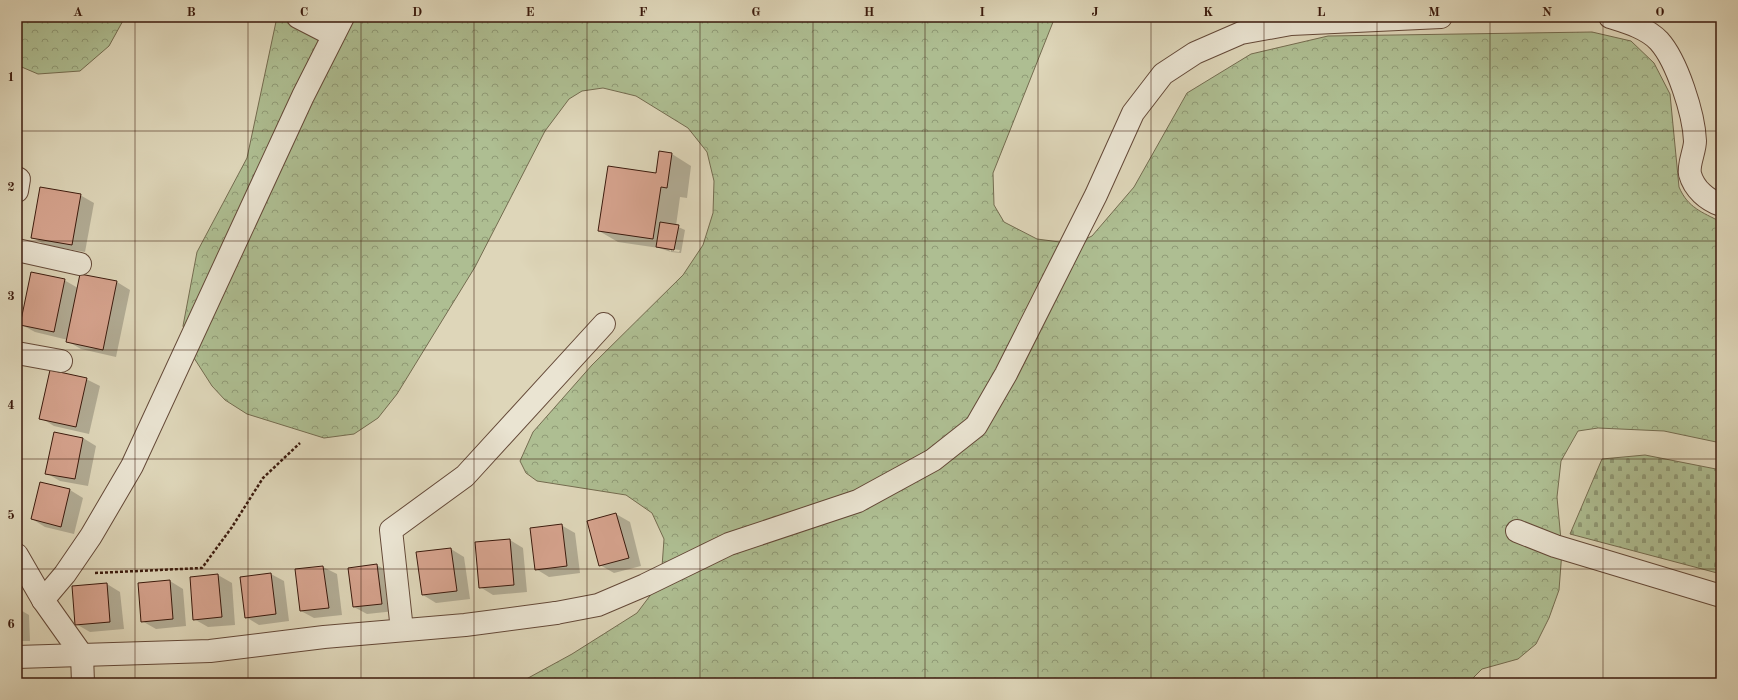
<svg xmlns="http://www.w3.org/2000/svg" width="1738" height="700" viewBox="0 0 1738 700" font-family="'Old Standard TT',serif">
<defs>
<pattern id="forest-crowns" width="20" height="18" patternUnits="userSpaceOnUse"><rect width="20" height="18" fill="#aebe92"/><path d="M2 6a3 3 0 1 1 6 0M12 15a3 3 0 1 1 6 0" fill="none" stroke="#8f9a76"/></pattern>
<pattern id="cemetery-stones" width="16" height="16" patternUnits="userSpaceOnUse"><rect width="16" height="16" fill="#aebe92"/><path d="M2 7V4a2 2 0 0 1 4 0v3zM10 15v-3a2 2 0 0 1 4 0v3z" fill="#8f9a76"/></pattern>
</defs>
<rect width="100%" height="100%" fill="#ded6b9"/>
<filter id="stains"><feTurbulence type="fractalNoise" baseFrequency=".005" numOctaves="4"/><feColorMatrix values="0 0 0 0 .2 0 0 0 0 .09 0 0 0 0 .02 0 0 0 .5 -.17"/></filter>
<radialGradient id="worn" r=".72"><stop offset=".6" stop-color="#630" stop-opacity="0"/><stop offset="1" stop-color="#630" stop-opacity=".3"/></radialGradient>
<!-- forest -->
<g fill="url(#forest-crowns)" stroke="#746c50">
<polygon points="17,17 125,17 109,46 80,71 38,74 17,65"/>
<path d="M277 17H1055L993 173 994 205 1004 222 1037 239 1075 244 1092 236 1134 187 1187 93 1251 54 1328 36 1592 32 1631 41 1654 63 1670 94 1679 187C1688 208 1702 212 1721 222V443L1664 431 1598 428 1578 431 1561 461 1557 497 1562 551 1559 590 1549 618 1536 644 1518 659 1482 669 1468 683H519L572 654 637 613 661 581 664 539 652 513 626 495 537 481 526 473 520 461 533 432 592 365 683 275 703 245 713 213 714 181 707 152 688 128 636 96 603 88 582 91 569 99 545 131 475 267 397 394 378 418 354 434 324 438 247 414 225 400 212 386 194 358 183 326 197 252 247 158Z"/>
</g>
<!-- cemetery -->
<polygon fill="url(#cemetery-stones)" stroke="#746c50" points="1645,455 1721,470 1721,574 1570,534 1602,459"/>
<!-- shadow -->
<g fill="#0003" fill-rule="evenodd">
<path d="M660 152 672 154 691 166 687 198 680 197 676 226 685 230 681 253 671 252V249H668L671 252 659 248 618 242 599 231 656 175ZM672 249 680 250 679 252 672 251Z"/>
<polygon points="80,195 94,203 85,252 45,245 32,237"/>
<polygon points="81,275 117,282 130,290 116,357 81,349 67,341 68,340 35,332 22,325 64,280 78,288"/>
<polygon points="86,379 100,386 89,434 54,426 41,418"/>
<polygon points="55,433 83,438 96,446 88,486 60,481 46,473"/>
<polygon points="70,490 83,498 74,534 45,527 32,519"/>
<polygon points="616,514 630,522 641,566 614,573 600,565"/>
<polygon points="561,525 575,533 580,573 549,577 536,569"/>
<polygon points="510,540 523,548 527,592 493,595 480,587"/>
<polygon points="451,549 464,557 470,599 436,603 423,595"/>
<polygon points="376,565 390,572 395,611 367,614 354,607"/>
<polygon points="323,567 337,574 342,615 314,618 301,611 296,570"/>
<polygon points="271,574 284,581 289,621 259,625 246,617"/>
<polygon points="218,575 232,583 235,625 208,627 194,619"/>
<polygon points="170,581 183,589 186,626 156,629 142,621"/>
<polygon points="107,584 120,592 124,629 90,632 76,624"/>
<polygon points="17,608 29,615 30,641 17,641"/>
</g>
<!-- building -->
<g fill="#d6a38e" stroke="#3b1a0d">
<polygon points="659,151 672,153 667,188 661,187 653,239 598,231 608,166 656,173"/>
<polygon points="40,187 81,194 72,245 31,238"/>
<polygon points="660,222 679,225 674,250 656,247"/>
<polygon points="31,272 65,279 54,332 20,325"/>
<polygon points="80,274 117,281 103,350 66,342"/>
<polygon points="50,370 87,378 76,427 39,419"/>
<polygon points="54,432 83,438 75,479 45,474"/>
<polygon points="40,482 70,489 61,527 31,519"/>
<polygon points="616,513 629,558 599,566 587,521"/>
<polygon points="562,524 567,566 535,570 530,528"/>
<polygon points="510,539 514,585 479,588 475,542"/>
<polygon points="451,548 457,591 422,595 416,552"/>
<polygon points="377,564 382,604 353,607 348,568"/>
<polygon points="323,566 329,608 300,611 295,569"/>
<polygon points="271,573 276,614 245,618 240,577"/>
<polygon points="218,574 222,617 193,620 190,577"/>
<polygon points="170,580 173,619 141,622 138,583"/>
<polygon points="107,583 110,622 75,625 72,586"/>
</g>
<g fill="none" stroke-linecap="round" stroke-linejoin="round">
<defs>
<g id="minor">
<polyline points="298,17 333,35"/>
<path d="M1610 17C1626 22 1647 28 1659 41 1677 61 1694 114 1695 141 1695 151 1688 164 1690 174 1694 189 1707 200 1721 205"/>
<polyline points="17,178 19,179 17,191"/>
<polyline points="17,250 80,264"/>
<polyline points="17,353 61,361"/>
<polyline points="1517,531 1555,546 1721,596"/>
<polyline points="17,555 43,600 82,655 83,683"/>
<polyline points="43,600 65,574 91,536 132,466 303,96 343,17"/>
<polyline points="556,613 598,605 645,585 729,544 858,501 933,460 976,426 1006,374 1096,195 1133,113 1163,74 1195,53 1241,33 1291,24 1441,17"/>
<polyline points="402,630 391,530 465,476 604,324"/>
</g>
<polyline id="tertiary" points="17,657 210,651 324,637 465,625 556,613"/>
</defs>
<!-- minor casing -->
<use href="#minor" stroke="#644938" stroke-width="24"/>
<!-- tertiary casing -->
<use href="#tertiary" stroke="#644938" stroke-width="24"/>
<!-- path -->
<polyline stroke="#3b1a0d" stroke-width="2.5" stroke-dasharray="3 2" stroke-linecap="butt" points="95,573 202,568 232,527 263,478 300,443"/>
<!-- minor -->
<use href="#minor" stroke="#eae4d2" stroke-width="22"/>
<!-- tertiary -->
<use href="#tertiary" stroke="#eae4d2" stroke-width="22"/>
</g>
<!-- grid -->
<path fill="none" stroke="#3b1a0d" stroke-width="1" stroke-opacity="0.55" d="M135 17V683M248 17V683M361 17V683M474 17V683M587 17V683M700 17V683M813 17V683M925 17V683M1038 17V683M1151 17V683M1264 17V683M1377 17V683M1490 17V683M1603 17V683M17 131H1721M17 241H1721M17 350H1721M17 459H1721M17 569H1721"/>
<!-- margin -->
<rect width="1738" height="700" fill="none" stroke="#ded6b9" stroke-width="44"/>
<rect x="22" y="22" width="1694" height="656" fill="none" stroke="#3b1a0d" stroke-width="1.5"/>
<g font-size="13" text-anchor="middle" font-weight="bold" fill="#3b1a0d">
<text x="78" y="16">A</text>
<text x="191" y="16">B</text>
<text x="304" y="16">C</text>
<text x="417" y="16">D</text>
<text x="530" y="16">E</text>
<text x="643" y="16">F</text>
<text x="756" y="16">G</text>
<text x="869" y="16">H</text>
<text x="982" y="16">I</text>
<text x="1095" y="16">J</text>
<text x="1208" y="16">K</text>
<text x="1321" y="16">L</text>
<text x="1434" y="16">M</text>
<text x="1547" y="16">N</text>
<text x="1660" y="16">O</text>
<text x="11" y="81">1</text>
<text x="11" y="191">2</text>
<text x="11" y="300">3</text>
<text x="11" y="409">4</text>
<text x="11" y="519">5</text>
<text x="11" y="628">6</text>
</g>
<rect width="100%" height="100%" filter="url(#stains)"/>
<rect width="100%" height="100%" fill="url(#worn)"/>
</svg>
